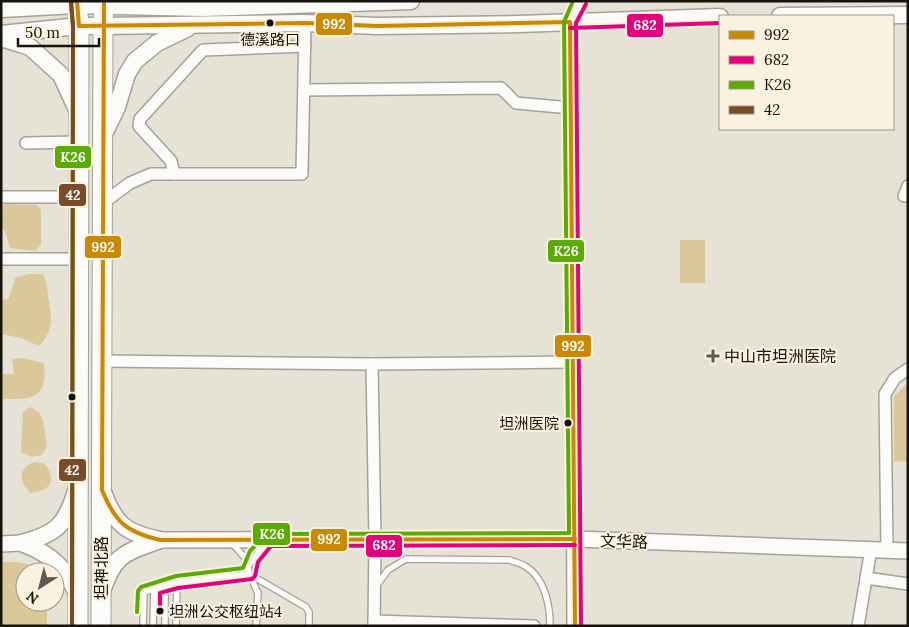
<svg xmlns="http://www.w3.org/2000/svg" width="909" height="627" viewBox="0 0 909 627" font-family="Lora,'Noto Sans SC',serif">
<rect width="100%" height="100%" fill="#e7e2d6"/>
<!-- green -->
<g fill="#dac89b">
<polygon points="4,204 37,205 41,210 41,245 35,251 10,248 4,229 1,229 1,212"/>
<rect x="680" y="240" width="25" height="43"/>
<path d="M28 274H43C48 284 47 291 49 302 52 321 53 331 39 346L21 338 1 334V300L9 299 15 278Z"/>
<path d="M23 358 44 363C44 369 45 375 44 380 42 402 18 399 1 399V374H14L12 359Z"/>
<polygon points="908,383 908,461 894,462 894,396"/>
<polygon points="30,407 39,412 43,420 47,446 42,455 32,457 21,452 23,412"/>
<path d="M36 462 45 464C57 481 50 491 31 493 19 482 16 467 36 462Z"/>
<path d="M1 562C15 562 29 560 38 572H25V602H47V626H1Z"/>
</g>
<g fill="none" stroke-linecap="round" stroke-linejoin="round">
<defs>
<g id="service">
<polyline points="231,542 247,560 249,574 258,593 256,626"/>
<polyline points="249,565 265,543"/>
<path d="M377 585 388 570 406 559 510 560C514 562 520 563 525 566 545 578 550 605 550 626"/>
<polyline points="143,626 144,592 177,582 249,574 306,607 309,612 309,626"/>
<polyline points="153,626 154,588"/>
<polyline points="165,626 165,585"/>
<polyline points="176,626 177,582"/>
</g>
<g id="minor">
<polyline points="304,90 501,88 516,103 571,108"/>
<polyline points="26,143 78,142"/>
<polyline points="174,174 171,161 139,126 140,119 203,50 305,46"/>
<polyline points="908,186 904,196 908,196"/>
<polyline points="1,197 78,197"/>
<polyline points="103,203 130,183 151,174 302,174 305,23"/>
<polyline points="1,259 78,259"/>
<polyline points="102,361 372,364 574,362"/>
<polyline points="372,364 375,540 374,626"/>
<polyline points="887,550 885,394 895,378 908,369"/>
<polyline points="866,578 908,584"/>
<polyline points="374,621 534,626"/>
<polyline points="858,626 871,549"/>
</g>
<g id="tertiary">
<polyline points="160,540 575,539 908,551"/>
<polyline points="1,544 22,543"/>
<polyline points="575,626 574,362 570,22 580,1"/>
</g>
<g id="secondary">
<polyline points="1,9 77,5 202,8 411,1"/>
<polyline points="780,16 908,15"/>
<polyline points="1,34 79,26 103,26 305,23 377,26 519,24 720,17"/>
<polyline points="1,38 30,47 61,75 78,112"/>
<polyline points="103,136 117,107 127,74 135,61 157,43 188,28"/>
<path d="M103 492C115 525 126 533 160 540"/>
<path d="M22 543C56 534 66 525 76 491"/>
<path d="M22 543C51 554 66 568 78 596"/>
<path d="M102 591C115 553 125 553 160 540"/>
</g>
<g id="primary">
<polyline points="77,1 79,26 78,626"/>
<polyline points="101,626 103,26 104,1"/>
</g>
</defs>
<!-- service casing -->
<use href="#service" stroke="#a4a197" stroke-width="8"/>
<!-- minor casing -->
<use href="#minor" stroke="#a4a197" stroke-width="14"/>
<!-- tertiary casing -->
<use href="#tertiary" stroke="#a4a197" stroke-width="18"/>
<!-- secondary casing -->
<use href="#secondary" stroke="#a4a197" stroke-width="19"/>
<!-- primary casing -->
<use href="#primary" stroke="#a4a197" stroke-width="21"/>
<!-- service -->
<use href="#service" stroke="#fbfbf9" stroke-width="5.5"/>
<!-- minor -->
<use href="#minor" stroke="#fbfbf9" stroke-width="11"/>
<!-- tertiary -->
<use href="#tertiary" stroke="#fbfbf9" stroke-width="15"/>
<!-- secondary -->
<use href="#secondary" stroke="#fbfbf9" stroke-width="16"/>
<!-- primary -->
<use href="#primary" stroke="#fbfbf9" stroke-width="19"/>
<defs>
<g id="bus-1">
<polyline points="77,1 79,26 305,23 377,26 570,22 575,626"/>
<path d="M104 1 102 490C115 522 126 532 160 540L575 539"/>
</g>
<g id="bus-2">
<polyline points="570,28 720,23"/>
<polyline points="160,613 160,593 178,588 252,579 255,576 258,562 271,546 575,545"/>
<polyline points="581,626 576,23 586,4"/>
</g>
<g id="bus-3">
<polyline points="137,612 138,591 141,587 176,576 243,568 250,551 267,534 569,533 564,22 573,1"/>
<polyline points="72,626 73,26 71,5 72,1"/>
</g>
<polyline id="bus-4" points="71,1 73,26 72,626"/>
</defs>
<!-- bus-1 casing -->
<use href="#bus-1" stroke="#faf2de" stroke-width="8"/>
<!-- bus-2 casing -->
<use href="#bus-2" stroke="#faf2de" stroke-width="8"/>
<!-- bus-3 casing -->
<use href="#bus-3" stroke="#faf2de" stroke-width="8"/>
<!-- bus-4 casing -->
<use href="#bus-4" stroke="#faf2de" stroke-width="8"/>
<!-- bus-1 -->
<use href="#bus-1" stroke="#ca8902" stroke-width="4"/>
<!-- bus-2 -->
<use href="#bus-2" stroke="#e5007d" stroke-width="4"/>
<!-- bus-3 -->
<use href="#bus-3" stroke="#5aac04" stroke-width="4"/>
<!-- bus-4 -->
<use href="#bus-4" stroke="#7a4b2a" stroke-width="4"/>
</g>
<!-- markers -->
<g fill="#16130c" stroke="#faf2de" stroke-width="2">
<circle cx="270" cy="23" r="4.5"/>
<circle cx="72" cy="397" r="4.5"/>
<circle cx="568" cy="423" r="4.5"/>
<circle cx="160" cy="611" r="4.5"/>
</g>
<path fill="#5f5b53" stroke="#faf2de" stroke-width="2" d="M710.5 348.5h5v5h5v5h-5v5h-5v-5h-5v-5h5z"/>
<g text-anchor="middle" stroke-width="4" stroke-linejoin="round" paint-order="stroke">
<!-- bus labels -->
<g font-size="15" fill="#16130c" stroke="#faf2de">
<text x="270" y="45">德溪路口</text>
<text x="559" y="429" text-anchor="end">坦洲医院</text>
<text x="169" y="617" text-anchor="start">坦洲公交枢纽站4</text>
</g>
<!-- poi labels -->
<g font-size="16" fill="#16130c" stroke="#faf2de" text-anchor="start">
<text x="724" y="362">中山市坦洲医院</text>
</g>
<!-- street labels -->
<g font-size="16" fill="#16130c" stroke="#faf2de">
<text transform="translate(624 541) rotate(2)" y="6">文华路</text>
<text transform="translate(101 568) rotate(-90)" y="6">坦神北路</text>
</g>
</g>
<g stroke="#faf2de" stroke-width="2">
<rect x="315" y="12" width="38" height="24" rx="5" fill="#ca8902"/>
<rect x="626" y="13" width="38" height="25" rx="5" fill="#e5007d"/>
<rect x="54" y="145" width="38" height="24" rx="5" fill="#5aac04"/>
<rect x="58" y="183" width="29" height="24" rx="5" fill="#7a4b2a"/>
<rect x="84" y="235" width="38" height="24" rx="5" fill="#ca8902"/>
<rect x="547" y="239" width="38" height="24" rx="5" fill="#5aac04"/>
<rect x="554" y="334" width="38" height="24" rx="5" fill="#ca8902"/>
<rect x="58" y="458" width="29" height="24" rx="5" fill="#7a4b2a"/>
<rect x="252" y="522" width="39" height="24" rx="5" fill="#5aac04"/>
<rect x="310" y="528" width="38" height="24" rx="5" fill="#ca8902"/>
<rect x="365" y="534" width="38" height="24" rx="5" fill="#e5007d"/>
</g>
<g font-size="14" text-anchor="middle" font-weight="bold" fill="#fff">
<text x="334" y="29">992</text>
<text x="645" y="30">682</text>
<text x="73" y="162">K26</text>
<text x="73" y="200">42</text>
<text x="103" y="252">992</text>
<text x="566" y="256">K26</text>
<text x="573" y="351">992</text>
<text x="72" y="475">42</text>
<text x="272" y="539">K26</text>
<text x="329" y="544">992</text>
<text x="384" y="550">682</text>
</g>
<!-- border -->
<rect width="909" height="627" fill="none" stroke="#16130c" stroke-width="5"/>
<!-- legend -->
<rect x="719" y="15" width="175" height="115" fill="#faf2de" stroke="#9f998a"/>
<rect x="729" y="31" width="25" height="8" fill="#ca8902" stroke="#9f998a"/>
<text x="764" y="40" font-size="15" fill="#16130c">992</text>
<rect x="729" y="56" width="25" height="8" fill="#e5007d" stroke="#9f998a"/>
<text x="764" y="65" font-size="15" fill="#16130c">682</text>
<rect x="729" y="81" width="25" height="8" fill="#5aac04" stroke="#9f998a"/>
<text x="764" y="90" font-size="15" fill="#16130c">K26</text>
<rect x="729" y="106" width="25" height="8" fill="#7a4b2a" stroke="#9f998a"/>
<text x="764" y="115" font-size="15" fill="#16130c">42</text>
<!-- north arrow -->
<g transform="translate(40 587) rotate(216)"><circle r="24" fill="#faf2de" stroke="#9f998a"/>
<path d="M0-4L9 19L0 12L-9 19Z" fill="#5f5b53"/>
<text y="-8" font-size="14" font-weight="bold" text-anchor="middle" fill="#16130c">N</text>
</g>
<!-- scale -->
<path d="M18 38v8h81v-8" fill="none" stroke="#16130c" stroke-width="2.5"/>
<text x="25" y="38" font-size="15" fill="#16130c" stroke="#faf2de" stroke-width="4" paint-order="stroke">50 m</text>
</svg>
